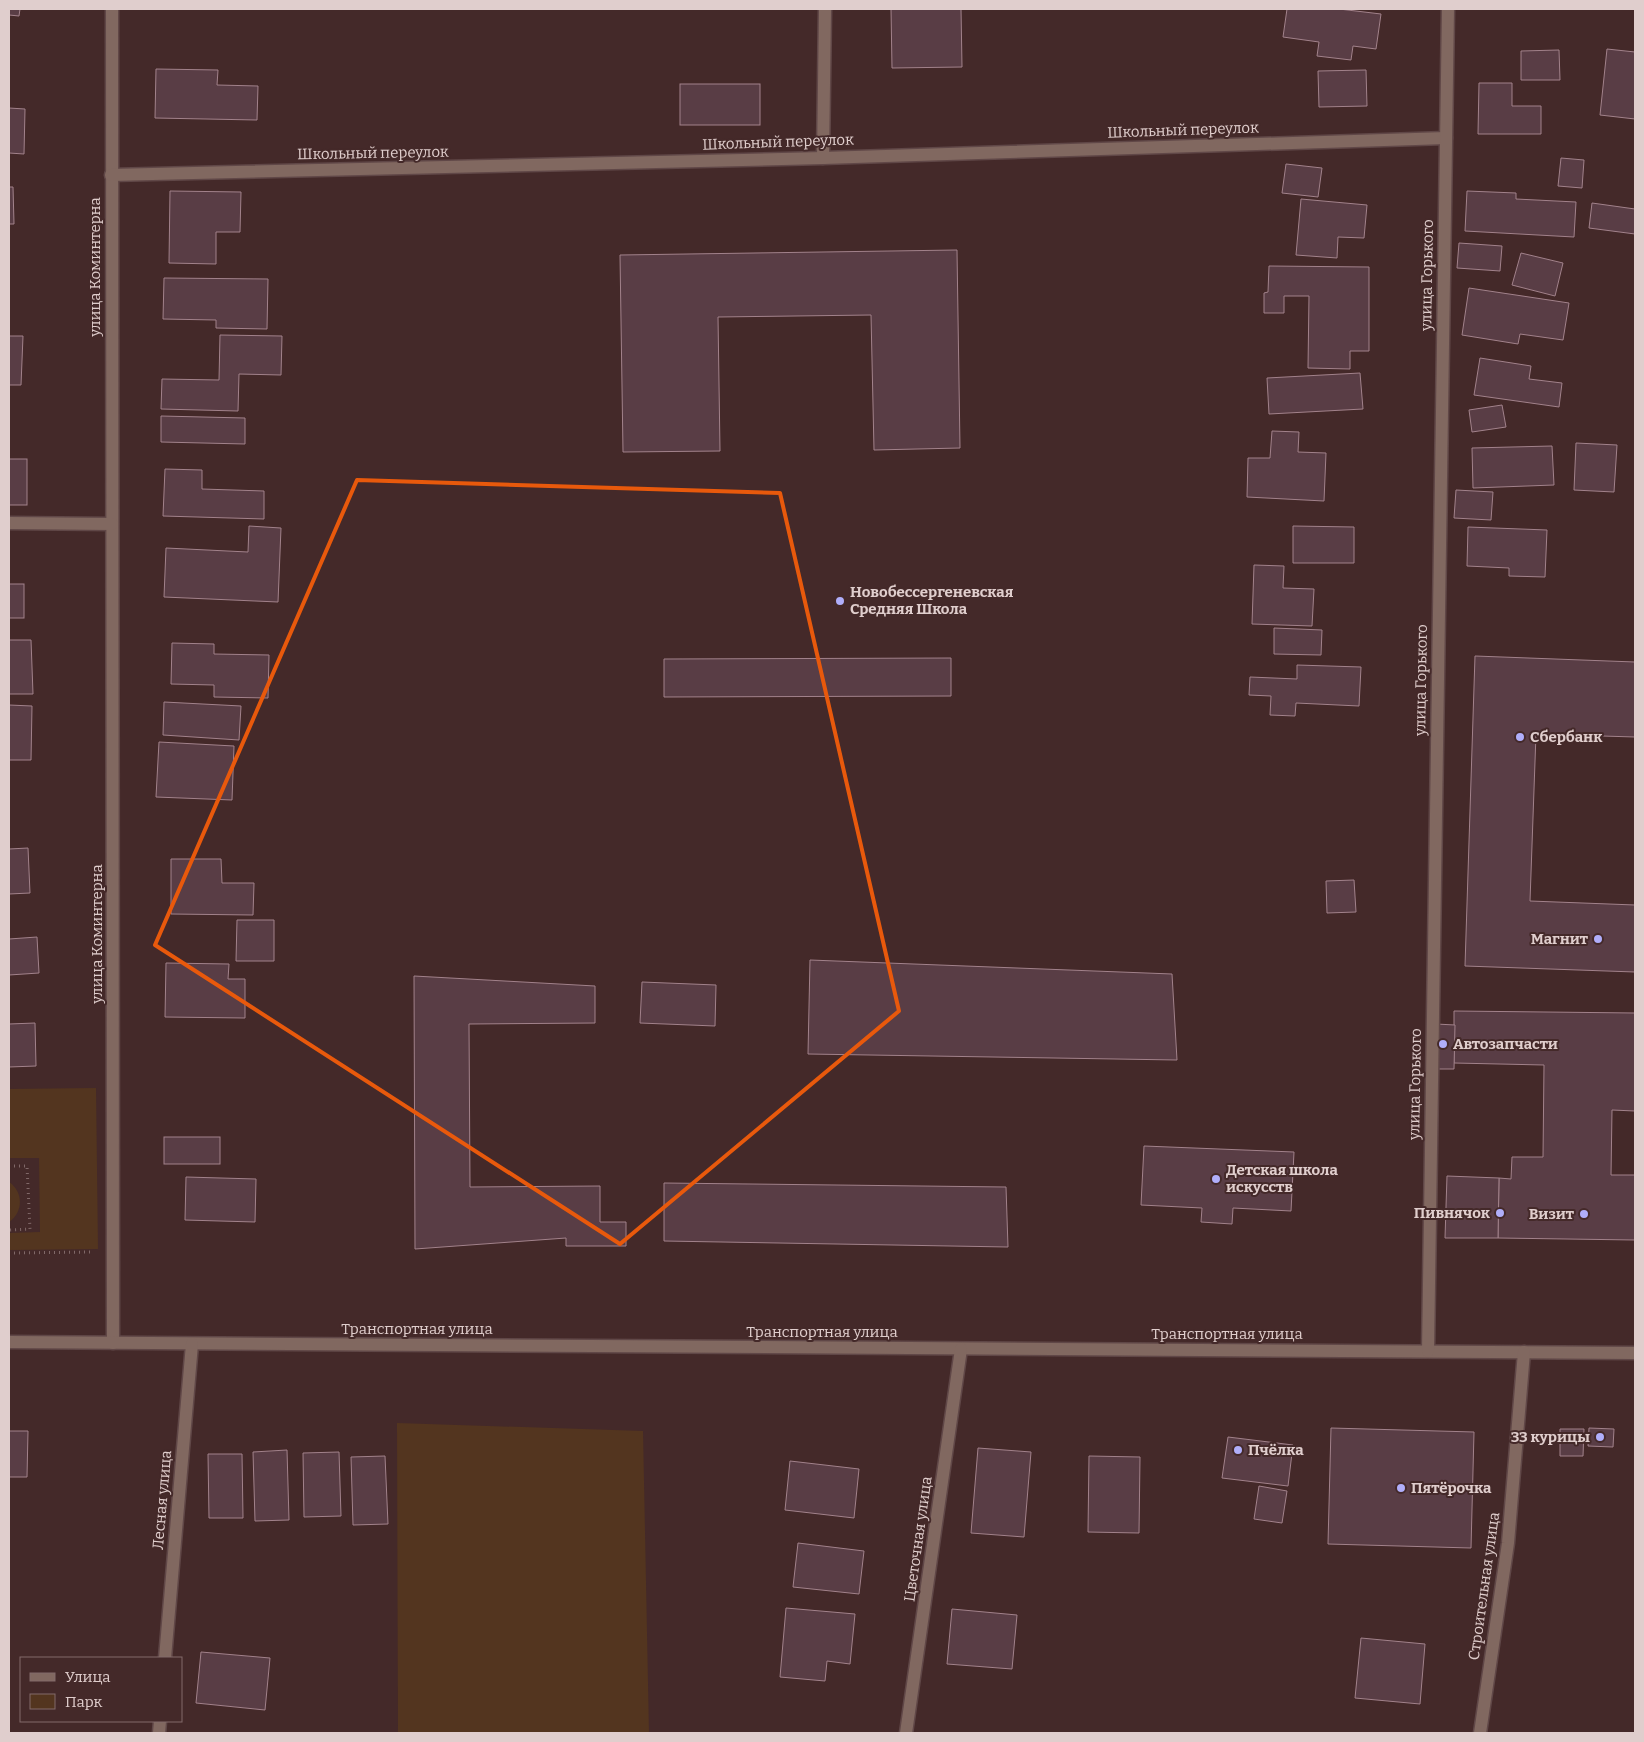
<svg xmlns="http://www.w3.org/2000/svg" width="1644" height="1742" viewBox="0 0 1644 1742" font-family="Bitter,serif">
<rect width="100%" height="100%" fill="#442929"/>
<!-- green -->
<g fill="#53351f">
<polygon points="96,1088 98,1249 9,1250 9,1233 40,1232 39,1158 9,1158 9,1089"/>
<path d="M9 1182C23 1191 24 1212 9 1222Z"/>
<polygon points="397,1423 643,1431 649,1733 398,1733"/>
</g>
<!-- building -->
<g fill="#593d45" stroke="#a2828b">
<polygon points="9,9 20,9 19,16 9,15"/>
<polygon points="891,9 961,9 962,67 892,68"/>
<polygon points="1287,9 1339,9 1381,14 1376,49 1353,46 1351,60 1317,56 1319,42 1283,37"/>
<polygon points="1607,49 1635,52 1635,119 1600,115"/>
<polygon points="1559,50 1560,80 1521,80 1521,51"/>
<polygon points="156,69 218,70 217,85 258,86 257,120 155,118"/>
<polygon points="1366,70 1367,106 1319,107 1318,71"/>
<polygon points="1479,83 1512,83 1512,106 1541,106 1541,134 1478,134"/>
<rect x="680" y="84" width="80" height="41"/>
<polygon points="9,108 25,109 24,154 9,153"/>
<polygon points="1561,158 1584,160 1582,188 1558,186"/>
<polygon points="1286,164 1322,168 1318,197 1282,193"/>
<polygon points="9,187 13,187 14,224 9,224"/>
<polygon points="170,191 241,192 240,232 216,232 216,264 169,263"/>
<polygon points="1467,191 1516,193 1516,199 1576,202 1574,237 1465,231"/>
<polygon points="1301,199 1367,205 1364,238 1338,237 1337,258 1296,255"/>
<polygon points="1592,203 1635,209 1635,234 1589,228"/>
<polygon points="1459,243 1502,246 1500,271 1457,268"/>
<polygon points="957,250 960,448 874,450 871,315 718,317 720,451 623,452 620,255"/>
<polygon points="1521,253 1563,263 1555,296 1512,285"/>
<polygon points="1269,266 1369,267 1369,351 1350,351 1350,369 1308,368 1309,296 1284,296 1284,313 1264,313 1264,293 1268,292"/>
<polygon points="164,278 268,279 267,329 216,328 216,320 163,319"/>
<polygon points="1469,288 1569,303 1563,340 1520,334 1518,344 1462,335"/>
<polygon points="220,335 282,336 281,375 239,374 238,411 161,409 162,379 219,380"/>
<polygon points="9,336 23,336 21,385 9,385"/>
<polygon points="1480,358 1531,366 1529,379 1562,383 1559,407 1474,395"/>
<polygon points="1360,373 1363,409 1269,414 1267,378"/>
<polygon points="1502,405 1506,427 1472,432 1469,410"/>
<polygon points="161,416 245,418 245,444 161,442"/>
<polygon points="1272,431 1299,432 1298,452 1326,453 1324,501 1247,497 1248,458 1270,458"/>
<polygon points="1576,443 1617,445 1614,492 1574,490"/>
<polygon points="1552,446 1554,485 1473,488 1472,448"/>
<rect x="9" y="459" width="18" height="46"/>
<polygon points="165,469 202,470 202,489 264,491 264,519 163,516"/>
<polygon points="1456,490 1493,492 1491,520 1454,518"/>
<polygon points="249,526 281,528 278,602 164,597 166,548 248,552"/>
<polygon points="1293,526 1354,527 1354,563 1293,563"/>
<polygon points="1468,527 1547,530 1545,577 1509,576 1509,568 1467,566"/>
<polygon points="1254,565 1284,566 1283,588 1314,589 1312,626 1252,624"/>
<rect x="9" y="584" width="15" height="34"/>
<polygon points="1274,628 1322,630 1321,655 1274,654"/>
<polygon points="9,640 31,640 33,694 9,694"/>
<polygon points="172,643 214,644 214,654 269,655 268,698 214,697 214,685 171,684"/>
<polygon points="1475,656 1635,662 1635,737 1536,734 1530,901 1635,905 1635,972 1465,966"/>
<polygon points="951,658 951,696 664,697 664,659"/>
<polygon points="1297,665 1361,667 1359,706 1296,703 1295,716 1270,715 1271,696 1249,695 1250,677 1297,679"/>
<polygon points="164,702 241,706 239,740 163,735"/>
<polygon points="9,705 32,706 31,760 9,760"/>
<polygon points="159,742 234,746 232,800 156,797"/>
<polygon points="28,848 30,893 9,894 9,849"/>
<polygon points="171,859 221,859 222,883 254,883 253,915 171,914"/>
<polygon points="1354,880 1356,912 1327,913 1326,881"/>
<polygon points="237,920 274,920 274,961 236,961"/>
<polygon points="37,937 39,973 9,975 9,939"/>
<polygon points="810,960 1172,974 1177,1060 808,1054"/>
<polygon points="166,963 229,964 228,979 245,979 245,1018 165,1017"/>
<polygon points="414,976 595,986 595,1023 469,1024 470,1187 600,1186 600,1222 626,1222 626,1246 566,1246 566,1238 415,1249"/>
<polygon points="642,982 716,985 715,1026 640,1023"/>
<polygon points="1454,1011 1635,1013 1635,1111 1612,1110 1611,1175 1635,1175 1635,1240 1498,1238 1499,1178 1511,1179 1512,1157 1543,1157 1544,1065 1454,1063"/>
<polygon points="35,1023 36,1066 9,1067 9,1024"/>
<polygon points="1436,1024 1455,1025 1454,1069 1435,1069"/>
<rect x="164" y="1137" width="56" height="27"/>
<polygon points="1144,1146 1294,1152 1291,1211 1233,1208 1232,1224 1201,1222 1202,1208 1141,1205"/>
<polygon points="1447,1176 1499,1178 1498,1238 1445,1238"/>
<polygon points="186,1177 256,1179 255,1222 185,1220"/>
<polygon points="664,1183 1006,1187 1008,1247 664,1241"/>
<polygon points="1331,1428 1474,1432 1471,1548 1328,1544"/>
<polygon points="1589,1428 1614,1429 1613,1447 1588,1446"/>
<polygon points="1560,1429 1584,1429 1583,1456 1560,1456"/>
<polygon points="9,1431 28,1431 27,1477 9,1477"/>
<polygon points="1228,1437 1293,1445 1288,1486 1222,1478"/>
<polygon points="978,1448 1031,1452 1024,1537 971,1533"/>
<polygon points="287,1450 289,1520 255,1521 253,1452"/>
<polygon points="339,1452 341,1516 304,1517 303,1453"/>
<polygon points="208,1454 242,1454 243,1518 209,1518"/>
<polygon points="385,1456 388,1524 353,1525 351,1457"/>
<polygon points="1089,1456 1140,1457 1139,1533 1088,1532"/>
<polygon points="790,1461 859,1469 854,1518 785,1510"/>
<polygon points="1259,1486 1287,1491 1282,1523 1254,1519"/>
<polygon points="798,1543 864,1551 859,1594 793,1587"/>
<polygon points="786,1608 855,1614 850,1664 827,1661 825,1681 780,1677"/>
<polygon points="952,1609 1017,1615 1012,1669 947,1664"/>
<polygon points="1361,1638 1425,1644 1420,1704 1355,1698"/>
<polygon points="201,1652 270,1658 265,1710 196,1703"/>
</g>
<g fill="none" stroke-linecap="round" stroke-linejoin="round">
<defs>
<g id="minor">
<polyline points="112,9 113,1343"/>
<polyline points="823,158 825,9"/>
<polyline points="111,175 823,158 1446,138"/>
<polyline points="9,523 112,524"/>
<polyline points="9,1342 1635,1353"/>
<polyline points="1428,1351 1448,9"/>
<polyline points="165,1658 192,1344"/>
<polyline points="159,1733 160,1721"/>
<polyline points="906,1733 961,1349"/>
<polyline points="1480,1733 1508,1543 1524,1352"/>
</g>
</defs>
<!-- minor casing -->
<use href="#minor" stroke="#604747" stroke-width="15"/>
<!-- path -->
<g stroke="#806868" stroke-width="3" stroke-dasharray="1 4" stroke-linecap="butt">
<polyline points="9,1166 27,1166 30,1229 9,1230"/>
<polyline points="9,1253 91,1252"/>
</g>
<!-- minor -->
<use href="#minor" stroke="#816860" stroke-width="12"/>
</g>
<!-- marked area -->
<path fill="none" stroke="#e8590c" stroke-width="4" stroke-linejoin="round" d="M357 480 780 493 899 1011 620 1244 155 945Z"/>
<!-- markers -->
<g fill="#b0aefa" stroke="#442929" stroke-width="2">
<circle cx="840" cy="601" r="5"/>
<circle cx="1520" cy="737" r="5"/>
<circle cx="1598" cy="939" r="5"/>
<circle cx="1443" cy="1044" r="5"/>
<circle cx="1216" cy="1179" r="5"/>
<circle cx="1500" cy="1213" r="5"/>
<circle cx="1584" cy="1214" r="5"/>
<circle cx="1600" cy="1437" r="5"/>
<circle cx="1238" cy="1450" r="5"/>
<circle cx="1401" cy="1488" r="5"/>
</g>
<g text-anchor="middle" stroke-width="4" stroke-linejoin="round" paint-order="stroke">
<!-- street labels -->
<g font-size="15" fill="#e0cecd" stroke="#442929">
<text transform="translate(1183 130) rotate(-2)" y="5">Школьный переулок</text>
<text transform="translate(778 142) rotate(-2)" y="5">Школьный переулок</text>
<text transform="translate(373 153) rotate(-1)" y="5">Школьный переулок</text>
<text transform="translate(95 267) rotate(-90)" y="5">улица Коминтерна</text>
<text transform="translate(1427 275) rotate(-89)" y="5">улица Горького</text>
<text transform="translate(1421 680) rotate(-89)" y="5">улица Горького</text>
<text transform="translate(97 934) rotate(-90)" y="5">улица Коминтерна</text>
<text transform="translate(1415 1084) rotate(-89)" y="5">улица Горького</text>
<text x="417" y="1334">Транспортная улица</text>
<text x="822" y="1337">Транспортная улица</text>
<text x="1227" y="1339">Транспортная улица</text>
<text transform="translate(162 1500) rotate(-85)" y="5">Лесная улица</text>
<text transform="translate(918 1539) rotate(-82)" y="5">Цветочная улица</text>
<text transform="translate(1484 1586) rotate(-82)" y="5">Строительная улица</text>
</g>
<!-- poi labels -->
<g font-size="15" font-weight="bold" fill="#e0cecd" stroke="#442929" text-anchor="start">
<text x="850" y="597">Новобессергеневская<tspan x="850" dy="17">Средняя Школа</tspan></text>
<text x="1530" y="742">Сбербанк</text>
<text x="1588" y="944" text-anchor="end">Магнит</text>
<text x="1453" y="1049">Автозапчасти</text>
<text x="1226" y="1175">Детская школа<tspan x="1226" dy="17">искусств</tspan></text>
<text x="1490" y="1218" text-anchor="end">Пивнячок</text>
<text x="1574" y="1219" text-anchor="end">Визит</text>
<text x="1590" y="1442" text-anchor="end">33 курицы</text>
<text x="1248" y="1455">Пчёлка</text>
<text x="1411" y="1493">Пятёрочка</text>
</g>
</g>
<!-- border -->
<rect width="1644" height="1742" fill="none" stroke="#e0cecd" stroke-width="20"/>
<!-- legend -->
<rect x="20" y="1657" width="162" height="65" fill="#442929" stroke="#826b6b"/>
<rect x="30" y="1673" width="25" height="8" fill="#816860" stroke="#826b6b"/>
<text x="65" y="1682" font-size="15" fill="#e0cecd">Улица</text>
<rect x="30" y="1694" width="25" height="15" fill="#53351f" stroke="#826b6b"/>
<text x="65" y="1707" font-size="15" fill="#e0cecd">Парк</text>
</svg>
